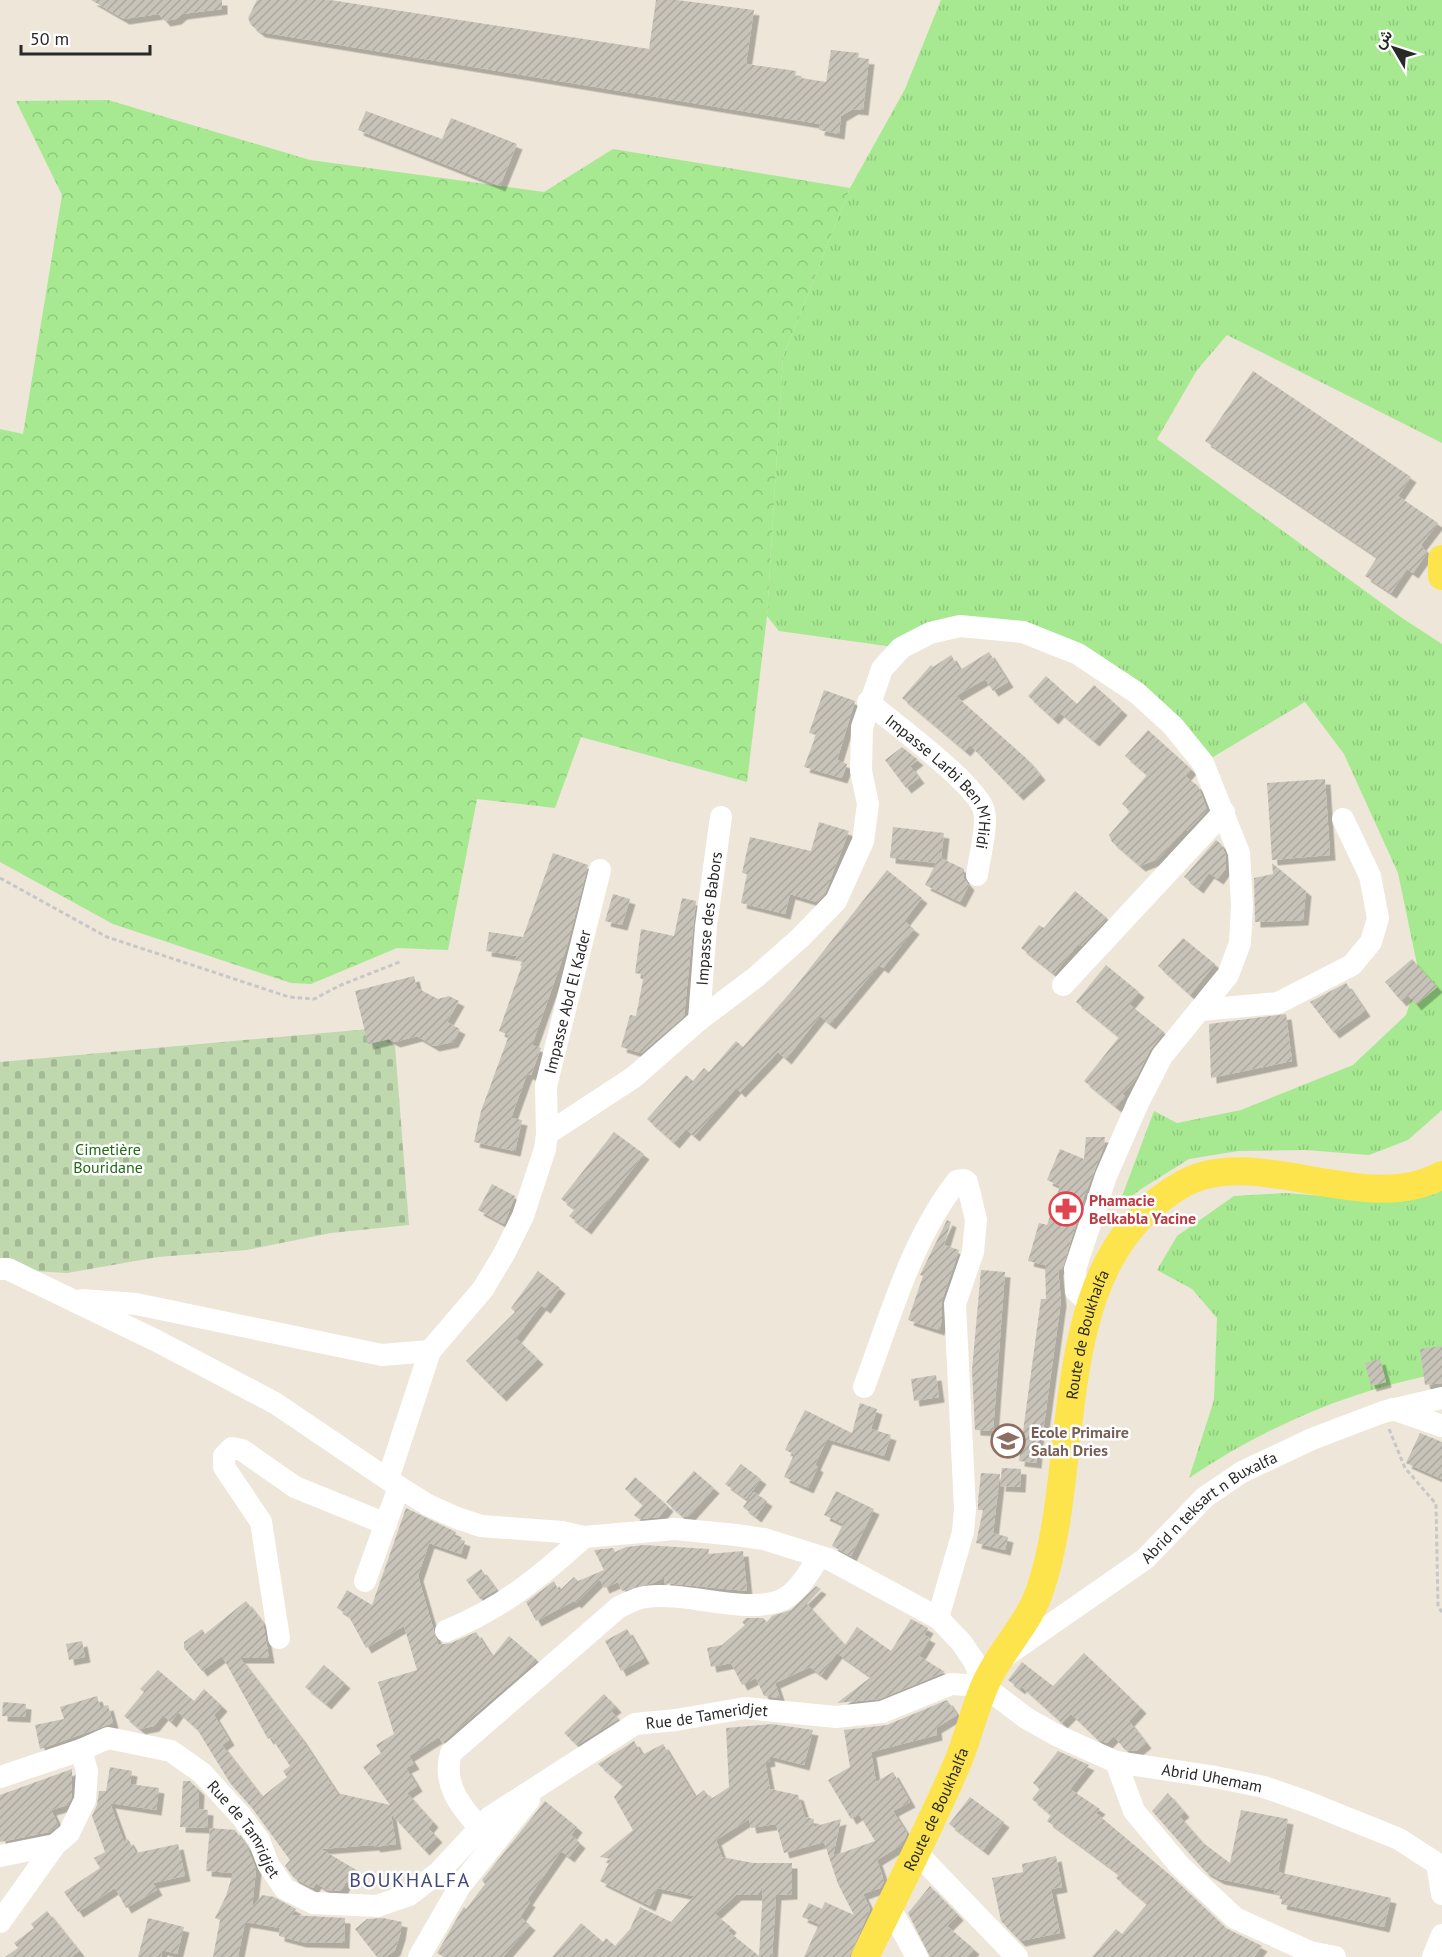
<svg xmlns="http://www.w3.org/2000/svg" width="1442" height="1957" viewBox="0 0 1442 1957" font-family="'PT Sans',Vazirmatn,sans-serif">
<defs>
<pattern id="grass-tufts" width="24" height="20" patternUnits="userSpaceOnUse" patternTransform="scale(1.5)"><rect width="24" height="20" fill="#a6e990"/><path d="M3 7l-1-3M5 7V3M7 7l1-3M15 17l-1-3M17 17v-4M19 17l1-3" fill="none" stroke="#8fc87c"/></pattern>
<pattern id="forest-crowns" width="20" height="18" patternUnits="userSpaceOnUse" patternTransform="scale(1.5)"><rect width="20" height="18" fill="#a6e990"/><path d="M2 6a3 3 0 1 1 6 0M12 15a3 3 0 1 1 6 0" fill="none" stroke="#8fc87c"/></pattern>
<pattern id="cemetery-stones" width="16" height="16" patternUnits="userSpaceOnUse" patternTransform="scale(1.5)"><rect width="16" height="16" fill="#bfd8ae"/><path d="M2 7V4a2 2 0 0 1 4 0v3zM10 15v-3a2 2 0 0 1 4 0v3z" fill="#a4b996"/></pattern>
<pattern id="building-hatch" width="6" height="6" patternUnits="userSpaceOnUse" patternTransform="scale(1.5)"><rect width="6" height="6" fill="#c8c3b9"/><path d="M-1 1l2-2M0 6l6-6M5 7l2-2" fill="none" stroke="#aca89f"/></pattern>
<filter id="shadow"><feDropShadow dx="5.5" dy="5.5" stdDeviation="0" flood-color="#0004"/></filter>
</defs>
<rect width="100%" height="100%" fill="#ede6d9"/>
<!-- grass -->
<g fill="url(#grass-tufts)">
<polygon points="941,0 1442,0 1442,443 1227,335 1197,370 1157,439 1402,618 1442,644 1442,1110 1408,1140 1369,1155 1306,1150 1238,1151 1189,1159 1141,1189 1118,1207 1154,1111 1177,1123 1241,1110 1353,1065 1406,1015 1419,974 1398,873 1344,754 1305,702 1203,763 1137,693 991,627 901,648 779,631 767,616 783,357 850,188 905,89"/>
<path d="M1442 1187V1373C1353 1389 1264 1427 1189 1478L1214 1400 1217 1318 1192 1289 1157 1270 1177 1236 1234 1196 1286 1193 1395 1202Z"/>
</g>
<!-- forest -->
<polygon fill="url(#forest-crowns)" points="108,100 310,160 544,192 613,149 850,188 783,357 767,616 747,782 581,737 555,808 477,799 448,950 397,948 311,984 291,983 113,924 0,862 0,429 23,434 62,195 16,101"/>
<!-- cemetery -->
<polygon fill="url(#cemetery-stones)" points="369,1029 384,1034 395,1046 409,1225 331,1233 247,1250 158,1257 67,1273 0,1269 0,1062"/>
<!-- building -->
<g fill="url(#building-hatch)" fill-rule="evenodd" filter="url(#shadow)">
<polygon points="91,0 222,0 222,9 182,14 176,19 165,21 159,14 124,19"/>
<polygon points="257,0 330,0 649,49 656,0 677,0 754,10 746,64 796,71 795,77 826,82 831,50 859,53 858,58 869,59 863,110 853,109 841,116 839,134 819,130 820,124 260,32 251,25 248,18"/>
<polygon points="366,111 442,139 451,118 517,144 500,186 358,130"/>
<polygon points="1253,371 1411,477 1398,496 1438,523 1421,545 1427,553 1413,573 1407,569 1391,593 1365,576 1377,557 1205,441"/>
<polygon points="989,652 1008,682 993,691 985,679 956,696 1027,759 1040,775 1018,795 970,745 965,751 902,698 931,665 933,667 951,655 960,670"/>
<polygon points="1046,676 1077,704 1094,685 1122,710 1094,741 1059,712 1053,719 1028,696"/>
<polygon points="824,690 855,701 837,760 847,764 842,778 804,767 816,735 809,733"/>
<polygon points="1148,730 1191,769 1185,776 1198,786 1207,810 1187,831 1185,829 1158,859 1140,866 1112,842 1109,835 1130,811 1122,804 1147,775 1125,756"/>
<polygon points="902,747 918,760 910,766 919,778 906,788 885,760"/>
<polygon points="1325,779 1330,855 1272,860 1267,783"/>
<polygon points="819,822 849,831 825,893 817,902 790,894 785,914 741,903 747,874 742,873 750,837 811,851"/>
<polygon points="893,827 944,833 941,858 964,869 964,879 969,885 960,902 925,885 936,863 890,858"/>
<polygon points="1216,840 1221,844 1226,856 1226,868 1218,879 1209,873 1198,888 1184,877"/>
<polygon points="553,853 588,865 567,946 532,1045 541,1048 531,1075 527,1074 511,1118 522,1120 515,1151 474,1142 481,1111 509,1035 499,1031 523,962 515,960 517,956 486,951 489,932 523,937"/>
<polygon points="1272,863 1306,891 1303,920 1255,922 1254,878 1273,874"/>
<polygon points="887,870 922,898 904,921 914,929 883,968 879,965 830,1024 820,1016 786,1059 778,1052 740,1092 736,1088 694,1136 686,1129 674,1143 647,1119 686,1075 693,1081 704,1068 709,1072 736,1041 743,1047 796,986"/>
<polygon points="1075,891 1107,918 1081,946 1078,944 1054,974 1021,948 1039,925 1044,928"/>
<polygon points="613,894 630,899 622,925 605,921"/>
<polygon points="682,898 696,901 684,1016 641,1053 621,1047 630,1015 636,1016 644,975 635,973 641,929 674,936"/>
<polygon points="1183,938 1215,964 1190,995 1158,966"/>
<polygon points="1412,959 1437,987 1416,1005 1408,995 1401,1001 1385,982"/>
<polygon points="1106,965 1139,992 1129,1004 1164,1032 1150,1050 1135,1080 1122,1094 1125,1096 1116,1107 1084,1081 1119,1037 1076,1002"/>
<polygon points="414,976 417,988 438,999 449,996 459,1001 447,1022 460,1029 453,1042 434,1046 417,1036 395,1042 389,1039 368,1044 355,991"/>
<polygon points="1346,983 1365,1011 1334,1033 1310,1002"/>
<polygon points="1286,1014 1292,1061 1211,1078 1209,1024"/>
<polygon points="614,1132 644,1154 586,1229 569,1216 575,1209 561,1199"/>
<polygon points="1086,1137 1105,1137 1104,1146 1084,1197 1062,1270 1058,1269 1061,1301 1043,1432 1039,1431 1036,1463 1019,1461 1041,1299 1046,1299 1045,1265 1028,1261 1039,1223 1047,1225 1060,1186 1047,1180 1060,1149 1084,1159"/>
<polygon points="492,1184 515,1196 504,1224 478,1210"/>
<polygon points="947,1220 951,1222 944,1245 959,1250 942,1300 942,1320 939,1330 908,1320 923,1276 920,1275"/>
<polygon points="981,1270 1005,1272 993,1431 975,1430 972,1370"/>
<polygon points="538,1271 560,1288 545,1308 541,1305 516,1338 538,1359 501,1396 466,1361 515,1312 511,1308"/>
<polygon points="1442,1346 1442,1383 1425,1385 1420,1349"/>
<polygon points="1380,1359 1386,1382 1371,1386 1365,1363"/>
<polygon points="936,1375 939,1397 914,1401 911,1379"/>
<polygon points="860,1403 877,1409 871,1429 891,1435 884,1456 827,1439 815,1465 818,1467 808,1488 784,1477 794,1454 785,1450 805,1410 852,1433"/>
<polygon points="1420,1433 1442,1442 1442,1479 1406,1463"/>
<polygon points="741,1464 761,1479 746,1499 725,1484"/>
<polygon points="1002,1468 1021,1469 1020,1487 1000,1486"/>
<polygon points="694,1471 714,1488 688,1517 682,1516 666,1502"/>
<polygon points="981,1473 1000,1474 993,1533 1008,1537 1005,1550 976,1543 983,1510 978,1510 978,1501"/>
<polygon points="635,1477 668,1506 659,1517 639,1519 634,1515 643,1505 625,1489"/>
<polygon points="836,1491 874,1509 851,1556 832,1546 843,1524 824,1515"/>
<polygon points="754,1492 767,1501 756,1517 743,1507"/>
<polygon points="406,1508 456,1532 454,1537 465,1541 461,1554 429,1543 418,1576 438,1645 451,1643 476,1632 492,1657 509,1636 537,1660 442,1743 439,1737 409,1756 414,1764 406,1768 417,1786 407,1793 433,1822 428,1828 437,1837 424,1850 391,1814 396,1844 375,1847 374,1845 321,1849 358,1871 350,1884 346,1882 341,1891 327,1890 316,1883 313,1888 294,1878 285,1866 290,1860 252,1808 230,1783 197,1729 178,1712 171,1722 163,1715 154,1726 140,1729 124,1716 144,1692 140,1689 158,1670 194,1701 204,1689 222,1706 214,1715 229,1740 222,1745 262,1797 287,1777 283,1771 290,1766 271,1737 268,1739 222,1656 202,1671 184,1648 184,1642 202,1629 205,1634 246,1601 263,1623 269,1658 240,1658 301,1738 337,1793 390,1805 363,1767 381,1753 376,1745 394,1734 378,1682 417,1670 404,1626 366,1648 348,1615 337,1608 347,1590 372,1605"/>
<polygon points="644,1545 709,1549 708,1554 743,1551 747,1591 664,1583 665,1577 653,1583 622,1591 618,1582 604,1588 600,1579 576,1603 574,1601 536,1621 526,1602 554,1581 559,1591 574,1577 578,1581 604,1570 594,1550 613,1548 615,1552 626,1547"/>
<polygon points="481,1569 496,1590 480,1599 466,1580"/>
<polygon points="816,1586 821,1589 807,1604 845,1645 857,1627 891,1651 911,1619 928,1628 924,1635 930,1638 919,1656 945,1672 879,1699 837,1703 871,1677 837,1653 821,1675 810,1667 775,1683 780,1698 764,1696 756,1678 742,1685 731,1663 711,1667 707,1648 722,1645 745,1625 742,1622 746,1618 763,1618 767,1622 772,1616 791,1610"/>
<polygon points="627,1629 644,1658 621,1671 605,1641"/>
<polygon points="82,1641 85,1657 69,1660 66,1644"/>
<polygon points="1084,1653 1141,1708 1129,1721 1146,1743 1136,1751 1125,1750 1114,1736 1107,1743 1097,1739 1071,1714 1062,1723 1021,1686 1020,1689 1008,1680 1022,1662 1053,1686"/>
<polygon points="324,1665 345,1683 326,1704 305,1687"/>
<polygon points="604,1694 616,1707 611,1711 618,1719 577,1745 564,1733"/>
<polygon points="97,1696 100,1707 108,1705 113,1723 40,1749 35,1725 64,1719 60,1707"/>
<path d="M947 1700 957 1715 936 1728 937 1735 871 1752 876 1782 893 1772 910 1802 893 1811 907 1834 901 1845 877 1860 884 1881 880 1888 863 1894 870 1909 849 1957H804L819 1924 802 1917 809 1903 822 1909 825 1902 854 1915 838 1884 824 1842 784 1853 776 1824 751 1828 749 1819 716 1840 722 1857 753 1863H792V1894L776 1895 772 1957H552L581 1923 603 1942 606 1938 615 1946 630 1929 640 1907 671 1922 694 1896 657 1888 650 1906 600 1881 611 1859 600 1857 633 1830 614 1797 623 1786 598 1764 634 1741 642 1755 663 1744 695 1797 704 1790 711 1799 729 1787 726 1728 772 1724 813 1730 804 1765 769 1756 770 1761 765 1762 770 1789 798 1795 805 1817 814 1819 813 1827 841 1819 833 1856 875 1841 859 1814 851 1819 828 1780 850 1767 844 1730 887 1725ZM763 1887V1888L759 1956 728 1931 731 1927 715 1914 736 1895H757Z"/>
<polygon points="3,1702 26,1704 25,1717 2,1716"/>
<polygon points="1058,1751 1089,1765 1070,1789 1100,1809 1096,1813 1170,1875 1226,1928 1262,1946 1254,1957 1092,1957 1116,1929 1122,1934 1147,1904 1116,1878 1119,1874 1047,1821 1051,1815 1032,1799 1040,1789 1033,1783"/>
<polygon points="110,1767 132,1771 130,1784 159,1788 156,1810 110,1803 124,1842 128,1839 136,1853 178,1844 185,1876 153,1883 157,1890 126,1908 115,1888 78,1912 64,1892 100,1868 94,1858 105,1852 92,1816 97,1805 99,1791 106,1791"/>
<polygon points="72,1769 72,1796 68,1805 51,1810 58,1825 49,1832 0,1842 0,1795"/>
<polygon points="183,1781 190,1781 199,1790 198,1809 208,1810 207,1828 180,1827"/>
<polygon points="1168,1793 1184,1812 1179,1816 1202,1842 1230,1863 1241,1810 1288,1819 1278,1872 1391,1898 1384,1927 1281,1904 1283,1895 1274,1893 1275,1890 1219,1879 1205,1871 1152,1811"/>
<polygon points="970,1797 1004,1822 983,1850 949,1824"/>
<polygon points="545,1801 577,1827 571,1835 580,1843 569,1857 561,1851 527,1900 530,1902 520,1917 530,1925 503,1957 444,1957 437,1953 460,1913 464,1907 466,1909 485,1884 482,1880"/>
<polygon points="210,1828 235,1830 247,1847 256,1869 252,1908 262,1895 274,1897 296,1909 291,1915 345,1918 344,1943 301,1942 279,1936 280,1928 245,1922 238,1957 213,1957 220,1920 215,1918 226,1896 233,1873 206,1871"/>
<polygon points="1056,1856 1062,1887 1051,1889 1060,1933 1020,1941 1001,1921 992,1878 1023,1872 1022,1864"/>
<polygon points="930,1886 958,1915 947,1926 974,1949 967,1957 930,1957 908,1913"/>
<polygon points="47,1911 79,1951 71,1957 5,1957 18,1948 14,1943 34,1928 31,1924"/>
<polygon points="148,1918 184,1927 177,1954 162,1950 161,1957 138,1957"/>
<polygon points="383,1918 402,1922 400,1935 395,1950 386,1957 377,1957 355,1929 367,1919"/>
</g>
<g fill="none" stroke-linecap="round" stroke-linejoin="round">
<!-- path -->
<g stroke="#c7c7c7" stroke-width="3" stroke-dasharray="4.5 3" stroke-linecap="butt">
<polyline points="0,878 107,937 289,997 314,999 341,985 402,961"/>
<polyline points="1389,1429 1405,1468 1436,1504 1438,1607 1442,1612"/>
</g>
<!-- minor -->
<g stroke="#fff" stroke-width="22">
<path id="s1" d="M868 702C892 722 978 785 984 811 988 826 979 859 977 875"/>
<polyline points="1063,985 1224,812"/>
<polyline points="1201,1010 1278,1003 1352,965 1371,942 1378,918 1370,876 1343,819"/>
<path id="s2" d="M699 1020 706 926 721 817"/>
<path id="s3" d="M547 1134 546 1086 600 870"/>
<path id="s4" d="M0 1269H8L155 1340 275 1403 399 1487 428 1505 457 1518 481 1526 562 1532 584 1537 675 1529 736 1535 764 1539 831 1560 938 1618 961 1642 974 1661 984 1686 1026 1718 1056 1735 1116 1762 1215 1777 1264 1787 1307 1802 1399 1839 1442 1867"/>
<polyline points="82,1300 136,1304 382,1355 430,1351"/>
<path d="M864 1387C890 1318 911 1240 957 1181L964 1180 967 1182 976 1220 973 1252 955 1304 965 1509 963 1532 938 1618"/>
<polyline points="1393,1409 1442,1426"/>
<polyline points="388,1479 430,1351 483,1289 504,1254 523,1216 545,1149 547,1134 634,1077 699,1020 756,977 800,938 836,901 863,841 868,804 861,771 862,727 882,669 901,648 930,633 960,626 1023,632 1078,654 1137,693 1173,726 1203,763 1239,853 1242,905 1240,943 1228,975 1162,1056 1138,1103 1106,1176 1075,1269 1076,1291 1091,1305"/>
<polyline points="365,1581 399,1487"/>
<path d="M446 1631C502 1608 539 1578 584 1537"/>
<polyline points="279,1638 261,1522 224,1467 224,1456 232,1448 242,1450 295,1487 386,1524"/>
<path id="s5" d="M1004 1657 1145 1559 1205 1497 1242 1472 1312 1439 1383 1412 1442 1398"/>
<polyline points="1116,1762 1134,1811 1180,1866 1235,1918 1310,1952 1335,1957"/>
<path id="s6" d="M0 1777 81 1750 108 1738 171 1751 202 1773 241 1816 259 1840 268 1864 285 1889 313 1903 377 1906 409 1895 439 1872 490 1817 635 1724 676 1720 745 1708 836 1717 882 1712 951 1684 984 1686"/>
<path d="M480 1828C460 1806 442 1784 451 1753L619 1607C628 1603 637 1598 645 1597 686 1591 743 1614 779 1601 796 1596 810 1571 819 1557"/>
<polyline points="915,1851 1017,1957"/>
<polyline points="0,1856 55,1845"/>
<polyline points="1437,1864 1442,1894"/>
<polyline points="889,1906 917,1957"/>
<polyline points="0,1922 55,1845 69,1833 85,1800 87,1771 81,1750"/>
<polyline points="419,1957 460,1886 529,1800"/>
<polyline points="1433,1957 1442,1935"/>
</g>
<!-- major -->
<g stroke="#fde44d" stroke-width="28">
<polyline points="1442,559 1442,576"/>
<path id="s7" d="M865 1957C896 1893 929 1829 957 1764 968 1738 974 1710 985 1685 999 1652 1027 1626 1039 1593 1085 1463 1043 1262 1183 1184 1256 1143 1366 1218 1442 1175"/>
</g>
</g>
<!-- icons -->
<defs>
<symbol id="pharmacy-ring" viewBox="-11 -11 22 22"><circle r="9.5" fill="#fff" stroke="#e0444e" stroke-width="1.5"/><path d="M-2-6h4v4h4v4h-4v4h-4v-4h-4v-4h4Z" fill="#e0444e"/></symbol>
<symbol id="school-ring" viewBox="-11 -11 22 22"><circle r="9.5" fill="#fff" stroke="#8d6e63" stroke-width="1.5"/><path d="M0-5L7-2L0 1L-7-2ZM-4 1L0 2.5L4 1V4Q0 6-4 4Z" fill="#8d6e63"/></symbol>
</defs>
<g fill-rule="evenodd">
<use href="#pharmacy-ring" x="1047" y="1190" width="38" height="38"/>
<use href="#school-ring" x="989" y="1422" width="38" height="38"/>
</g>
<g text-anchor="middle" stroke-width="5" stroke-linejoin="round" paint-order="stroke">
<!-- street labels -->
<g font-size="16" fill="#292929" stroke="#fff">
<text dy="6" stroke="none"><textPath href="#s1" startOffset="112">Impasse Larbi Ben M'Hidi</textPath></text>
<text dy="6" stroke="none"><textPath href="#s2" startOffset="102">Impasse des Babors</textPath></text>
<text dy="6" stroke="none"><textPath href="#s3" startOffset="135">Impasse Abd El Kader</textPath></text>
<text dy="6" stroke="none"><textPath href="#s7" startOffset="668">Route de Boukhalfa</textPath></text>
<text dy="6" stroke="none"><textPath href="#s5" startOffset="255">Abrid n teksart n Buxalfa</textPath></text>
<text dy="6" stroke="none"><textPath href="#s6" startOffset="848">Rue de Tameridjet</textPath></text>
<text dy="6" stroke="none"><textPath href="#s4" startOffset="1358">Abrid Uhemam</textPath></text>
<text dy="6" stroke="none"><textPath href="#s7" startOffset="164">Route de Boukhalfa</textPath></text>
<text dy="6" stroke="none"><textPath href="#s6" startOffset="288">Rue de Tamridjet</textPath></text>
</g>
<!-- park labels -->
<g font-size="16" fill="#1d6c13" stroke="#fff">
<text x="108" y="1155">Cimetière<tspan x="108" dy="18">Bouridane</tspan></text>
</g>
<!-- health labels -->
<g font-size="16" font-weight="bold" fill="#be3a42" stroke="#fff" text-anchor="start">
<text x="1089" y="1206">Phamacie<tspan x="1089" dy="18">Belkabla Yacine</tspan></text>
</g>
<!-- education labels -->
<g font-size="16" font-weight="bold" fill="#785e54" stroke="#fff" text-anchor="start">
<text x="1031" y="1438">Ecole Primaire<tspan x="1031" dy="18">Salah Dries</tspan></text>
</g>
<!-- quarter labels -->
<g font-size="20" letter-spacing="1.5" fill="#454a7d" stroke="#fff">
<text x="410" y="1887">BOUKHALFA</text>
</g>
</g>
<!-- north arrow -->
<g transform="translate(1394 48) rotate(309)" stroke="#ffffff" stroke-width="4.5" paint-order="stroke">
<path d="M0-4.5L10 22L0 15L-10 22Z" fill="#292929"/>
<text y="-9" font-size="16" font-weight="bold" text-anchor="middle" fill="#292929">ش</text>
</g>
<!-- scale -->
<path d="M21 45v9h129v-9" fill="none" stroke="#292929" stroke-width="3"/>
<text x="30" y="45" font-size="18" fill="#292929" stroke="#ffffff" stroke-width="4.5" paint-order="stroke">50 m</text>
</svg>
